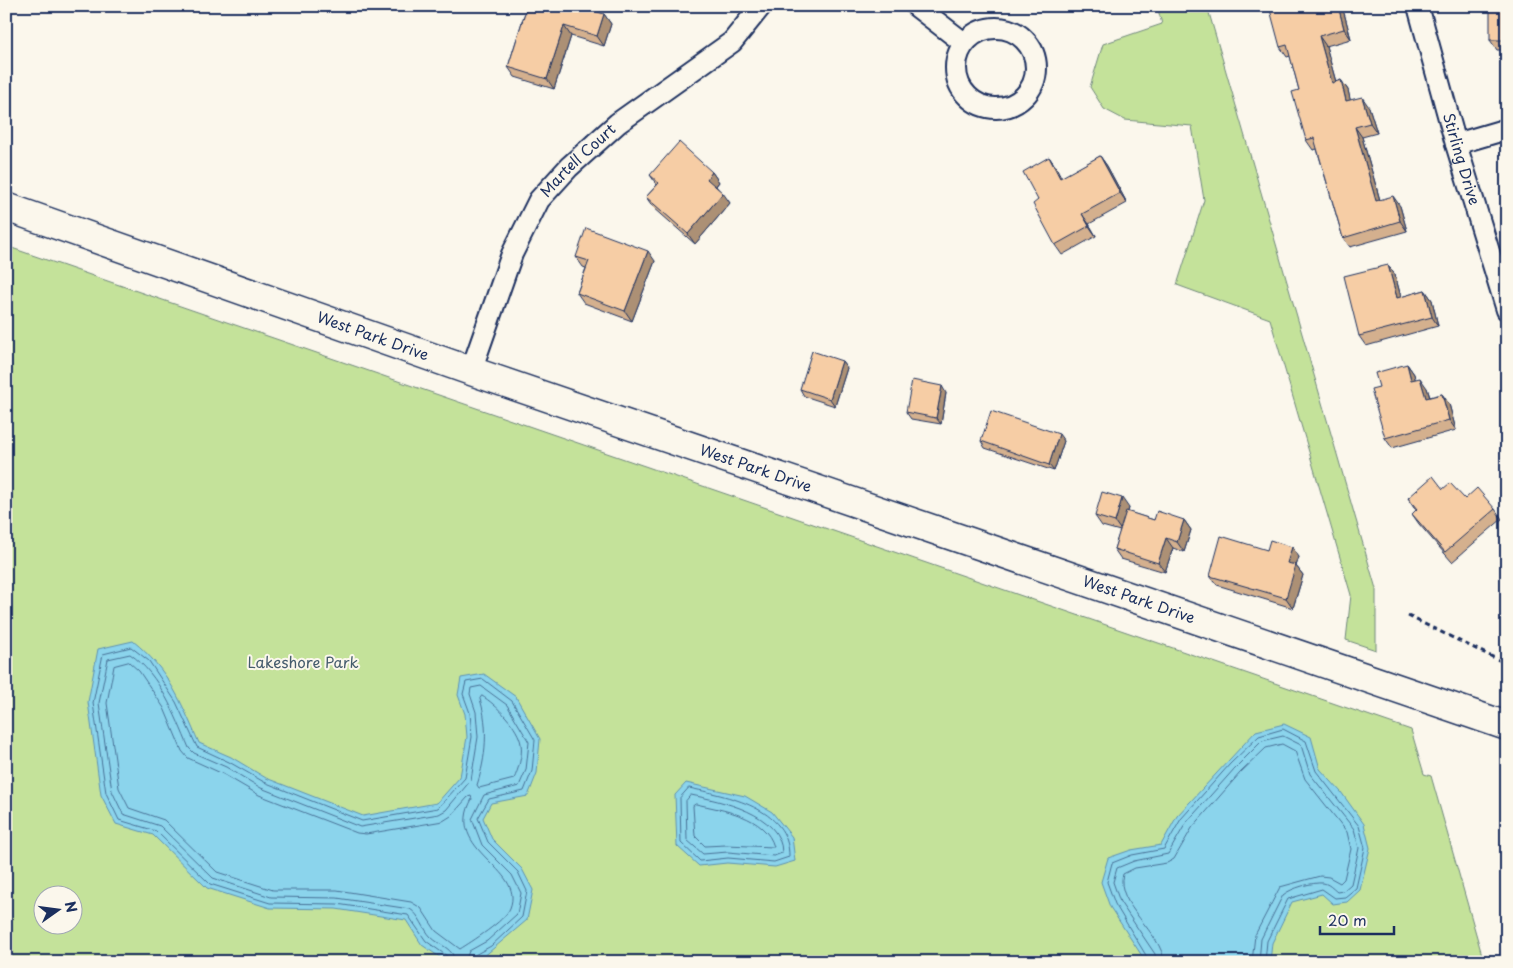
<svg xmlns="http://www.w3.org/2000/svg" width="1513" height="968" viewBox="0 0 1513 968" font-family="'Playpen Sans',sans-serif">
<rect width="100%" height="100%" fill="#fbf7ec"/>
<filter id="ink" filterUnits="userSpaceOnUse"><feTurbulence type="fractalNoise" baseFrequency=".02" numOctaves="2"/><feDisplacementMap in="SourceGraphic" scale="10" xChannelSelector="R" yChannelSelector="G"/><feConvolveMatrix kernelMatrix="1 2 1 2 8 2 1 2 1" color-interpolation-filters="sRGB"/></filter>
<g filter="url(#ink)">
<!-- green -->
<g fill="#c4e29a" stroke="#70887c" fill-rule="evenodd">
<polygon points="1157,6 1207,6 1376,589 1376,650 1346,640 1351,595 1270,319 1177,285 1204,200 1192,126 1125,120 1104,109 1090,87 1103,44 1162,24"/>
<path d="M6 246 1411 730 1424 774 1431 776 1484 962H6ZM42 896H72V926H42Z"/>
</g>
<!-- water -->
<g fill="#8bd4ec" stroke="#5e92b3">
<path d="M133 641C169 670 181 702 199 743L231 757 266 778 363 816 437 803 460 777 467 737 465 714 458 695 461 678 484 674 516 697 540 739 537 773 528 796 491 803 483 818 492 839 522 869 533 890 527 920 482 958 461 962H447L422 945 406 920 336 909 270 908 207 888 153 835 116 824 101 795 88 702 98 649Z"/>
<polygon points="1284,724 1311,737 1320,769 1341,792 1364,824 1370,848 1360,890 1347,902 1333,904 1322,894 1292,902 1272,943 1270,962 1146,962 1110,907 1101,882 1108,858 1131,850 1161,845 1177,816 1256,731"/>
<polygon points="686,783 745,796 772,812 792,837 795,861 775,867 727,863 699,866 677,846 675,795"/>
</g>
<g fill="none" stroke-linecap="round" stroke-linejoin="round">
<!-- shore -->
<g stroke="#487197" stroke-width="1">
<path d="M129 662 139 671 164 708 182 751 188 758 223 774 259 795 357 833 366 834 443 821 451 816 468 797 471 796 472 799C443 852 526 867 510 908 505 921 471 942 460 949L436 931 421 908 411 902 337 890H273L217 872 164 820 129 808 119 788 107 703 114 666Z"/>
<path d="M482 696C496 704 519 728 521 744 523 755 518 770 514 779L479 788 477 785C486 758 489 727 480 699Z"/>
<path d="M689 788C726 796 790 807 789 857L774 862 728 858 700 861 681 843 680 798Z"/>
<path d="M691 795C720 801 782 813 782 853L774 856 728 852 703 854 687 840 686 801Z"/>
<path d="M696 804C722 810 766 816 774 847L726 845 705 846 695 836 693 806Z"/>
<polyline points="449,962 447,956 426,941 408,915 337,904 270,903 210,884 156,831 119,820 106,793 93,703 103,654 131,647 149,661 176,702 197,747 229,762 264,782 362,821 438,808 465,778 472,737 470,713 463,694 466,682 483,679 512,701 535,740 532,771 524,791 489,799 478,818 488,842 518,872 527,891 522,917 491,946 473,956 471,962"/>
<path d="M455 962C454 948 440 946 431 937 423 929 420 915 410 909L337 898 271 897 213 878 160 826 123 814 112 791 99 703 108 659 130 654C160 675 175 715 189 748L194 753 226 767 261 788 360 827 439 814 446 810 471 780 478 737 476 712 470 694 471 688 481 686 507 705 529 742 526 770 519 786 484 795 472 819 482 845 512 875 521 893 517 914 487 941 469 951 465 962"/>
<polyline points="1150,962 1115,904 1107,882 1112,863 1132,855 1164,849 1181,819 1230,764 1259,736 1283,729 1306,741 1316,771 1359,826 1365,848 1356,888 1345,897 1335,898 1322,889 1288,899 1267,941 1265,962"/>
<path d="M1156 962 1155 954 1120 902 1113 882 1117 868 1134 861 1168 854 1186 823 1235 768 1262 741 1283 736 1301 745 1310 774 1354 829 1359 848 1351 884 1343 891 1337 892C1332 888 1329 884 1323 883 1313 882 1291 888 1283 895L1261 939 1259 962"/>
<path d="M1164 962C1163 933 1114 904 1123 874L1135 868 1167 863 1174 859 1192 828 1240 773 1266 748 1282 744 1295 751 1305 779 1347 832 1351 849 1344 879 1340 883 1329 877 1320 876 1280 887 1255 935 1252 962"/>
</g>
<defs>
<g id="street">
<polyline points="916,6 964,43"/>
<path id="s1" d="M1418 6 1456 144 1507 310"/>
<circle cx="996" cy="68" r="40"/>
<polyline points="1456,144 1507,129"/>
<path id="s2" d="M471 371 512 254 539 200 569 167 618 123 732 42 761 6"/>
</g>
<g id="secondary">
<path id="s3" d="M6 207 471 371 1507 726"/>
</g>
</defs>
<!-- street casing -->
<use href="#street" stroke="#1b2f5e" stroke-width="24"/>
<!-- secondary casing -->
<use href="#secondary" stroke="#1b2f5e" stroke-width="31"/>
<!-- path -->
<polyline stroke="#1b2f5e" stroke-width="3" stroke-dasharray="5 4" stroke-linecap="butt" points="1408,616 1507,664"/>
<!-- street -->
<use href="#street" stroke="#fbf7ec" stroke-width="20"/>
<!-- secondary -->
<use href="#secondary" stroke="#fbf7ec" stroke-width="28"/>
</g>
<!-- wall -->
<g fill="#d4b08e" stroke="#1b2f5e">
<polygon points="527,6 604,14 611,24 604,46 571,36 554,89 515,77 508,67"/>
<polygon points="1507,6 1507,50 1497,50 1490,40"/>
<polygon points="1344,13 1351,39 1326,46 1336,82 1341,80 1348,90 1350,100 1369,107 1377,133 1362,137 1380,200 1400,206 1407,231 1350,247 1343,238 1317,149 1313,150 1306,140 1299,90 1290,56 1287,57 1280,47"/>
<polygon points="1100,156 1107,166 1127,203 1089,224 1096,236 1062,255 1055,245 1038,200 1049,157 1056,167 1061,178"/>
<polygon points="712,172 719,182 716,186 730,203 695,244 653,207 646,197 657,185 650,175"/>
<polygon points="576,257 655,261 632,321 584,303 577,293 586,268 583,267"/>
<polygon points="1388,265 1395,275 1401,297 1425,290 1432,300 1438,326 1366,346 1359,336"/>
<polygon points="842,361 847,368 835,406 804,396 800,389"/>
<polygon points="1407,364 1414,374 1415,379 1427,388 1430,397 1442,394 1449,404 1456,430 1392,448 1385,438 1379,387"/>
<polygon points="946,393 941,424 911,419 906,412"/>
<polygon points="981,441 1064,441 1054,471 985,448"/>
<polygon points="1408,498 1465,499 1495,509 1502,519 1452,562 1419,524 1412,514 1416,510"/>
<polygon points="1129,508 1128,512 1154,520 1184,520 1191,530 1184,552 1173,548 1165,572 1121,559 1114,549 1120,531 1102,526 1095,516"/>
<polygon points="1267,550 1299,557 1296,566 1303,575 1293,608 1217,585 1210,576"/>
</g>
<!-- shaded-wall -->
<g fill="#ac9074" stroke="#1b2f5e">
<polygon points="1338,6 1339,6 1344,13 1351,39 1344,29"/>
<polygon points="604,14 611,24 604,46 597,36"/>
<polygon points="564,26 571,36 554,89 547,79"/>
<polygon points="1319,36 1326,46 1339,93 1332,83"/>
<polygon points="1341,80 1348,90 1353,111 1346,101"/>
<polygon points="1362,97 1369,107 1377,133 1370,123"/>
<polygon points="1355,127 1362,137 1383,211 1376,201"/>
<polygon points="1100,156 1107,166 1127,203 1120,193"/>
<polygon points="1049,157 1056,167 1067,188 1060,178"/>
<polygon points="712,172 719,182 714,188 707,179"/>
<polygon points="723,193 730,203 695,244 688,234"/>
<polygon points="1393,196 1400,206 1407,231 1400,221"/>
<polygon points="1082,214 1089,224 1096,236 1089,226"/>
<polygon points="648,251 655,261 632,321 625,311"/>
<polygon points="1388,265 1395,275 1404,308 1397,298"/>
<polygon points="1425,290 1432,300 1438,326 1432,317"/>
<polygon points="842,361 847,368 835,406 830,399"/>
<polygon points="1407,364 1414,374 1418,390 1411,380"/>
<polygon points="1420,378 1427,388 1433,408 1426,398"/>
<polygon points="942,386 946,393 941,424 936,418"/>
<polygon points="1442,394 1449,404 1456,430 1449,420"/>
<polygon points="1059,434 1064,441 1054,471 1049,465"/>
<polygon points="1122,498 1129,508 1122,532 1115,522"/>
<polygon points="1184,520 1191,530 1184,552 1177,542"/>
<polygon points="1166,538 1173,548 1165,572 1158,563"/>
<polygon points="1292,547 1299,557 1296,566 1303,575 1293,608 1286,598 1287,563"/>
</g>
<!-- building -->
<g fill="#f6cda5" stroke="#1b2f5e">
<polygon points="527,6 579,6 604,14 597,36 564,26 547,79 508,67"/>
<polygon points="1269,6 1321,6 1321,7 1325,6 1338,6 1344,29 1319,36 1332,83 1341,80 1346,101 1362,97 1370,123 1355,127 1376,201 1393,196 1400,221 1343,238 1314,138 1306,140 1292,92 1299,90 1287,45 1280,47"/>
<rect x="1490" y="6" width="17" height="34"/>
<polygon points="679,142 712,172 707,179 723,193 688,234 646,197 659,183 650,175"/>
<polygon points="1100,156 1120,193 1082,214 1089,226 1055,245 1033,204 1038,200 1023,172 1049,157 1060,178"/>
<polygon points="586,228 648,251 625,311 577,293 589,261 576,257"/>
<polygon points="1388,265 1397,298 1425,290 1432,317 1359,336 1344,276"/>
<polygon points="812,351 842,361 830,399 800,389"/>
<polygon points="1407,364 1411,380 1420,378 1426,398 1442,394 1449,420 1385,438 1371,389 1379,387 1375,373"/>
<polygon points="912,380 942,386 936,418 906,412"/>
<polygon points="991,411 1059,434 1049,465 981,441"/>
<polygon points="1433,476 1443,489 1450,483 1465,499 1477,488 1495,509 1445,552 1412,514 1417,509 1408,498"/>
<polygon points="1102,492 1122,498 1115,522 1095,516"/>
<polygon points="1126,511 1154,520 1157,511 1184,520 1177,542 1166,538 1158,563 1114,549"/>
<polygon points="1221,536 1267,550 1270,540 1292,547 1287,563 1296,565 1286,598 1210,576"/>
</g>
</g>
<g text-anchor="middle" stroke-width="4" stroke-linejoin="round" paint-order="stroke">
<!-- street labels -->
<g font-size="15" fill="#1b2f5e" stroke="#fbf7ec">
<text dy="5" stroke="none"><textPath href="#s1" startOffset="159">Stirling Drive</textPath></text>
<text dy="5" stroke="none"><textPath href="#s2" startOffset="240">Martell Court</textPath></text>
<text dy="5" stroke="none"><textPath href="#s3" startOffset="389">West Park Drive</textPath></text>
<text dy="5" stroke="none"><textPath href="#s3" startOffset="794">West Park Drive</textPath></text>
<text dy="5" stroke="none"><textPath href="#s3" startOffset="1199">West Park Drive</textPath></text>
</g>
<!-- park labels -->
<g font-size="15" fill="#455c6d" stroke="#fbf7ec">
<text x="303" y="668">Lakeshore Park</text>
</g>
</g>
<!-- margin -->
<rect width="1513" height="968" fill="none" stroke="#fbf7ec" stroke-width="25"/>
<rect x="12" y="12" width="1488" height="943" fill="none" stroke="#1b2f5e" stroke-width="2" filter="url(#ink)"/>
<!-- north arrow -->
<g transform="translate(58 910) rotate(76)"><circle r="24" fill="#fbf7ec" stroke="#a1a7b3"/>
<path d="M0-4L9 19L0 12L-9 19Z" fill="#1b2f5e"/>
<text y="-8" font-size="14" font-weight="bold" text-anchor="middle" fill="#1b2f5e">N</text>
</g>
<!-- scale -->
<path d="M1320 926v8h74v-8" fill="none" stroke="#1b2f5e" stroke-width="2.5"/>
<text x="1328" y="926" font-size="15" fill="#1b2f5e" stroke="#fbf7ec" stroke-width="4" paint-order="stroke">20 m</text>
</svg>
